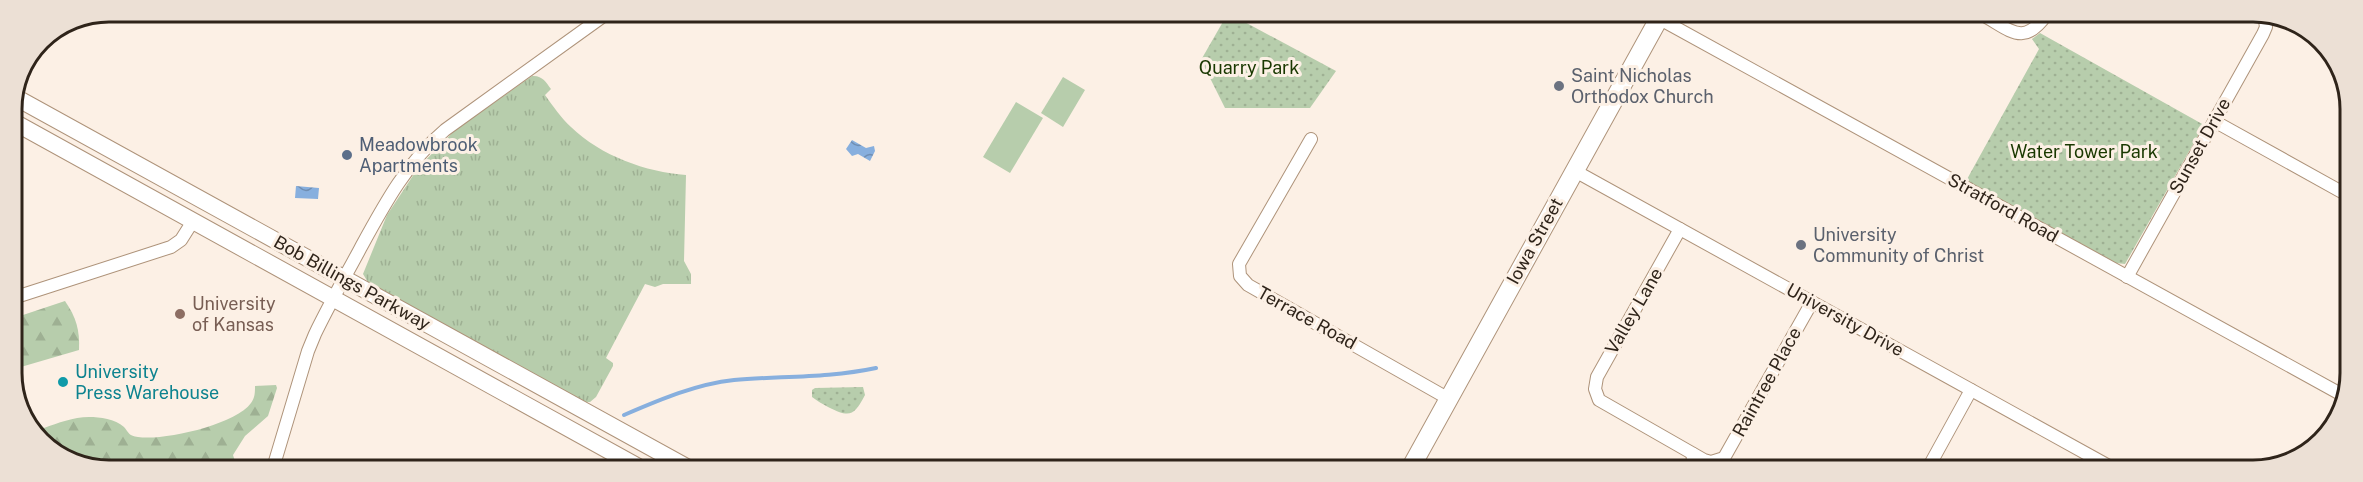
<svg xmlns="http://www.w3.org/2000/svg" width="2363" height="482" viewBox="0 0 2363 482" font-family="'Public Sans',sans-serif">
<defs>
<pattern id="grass-tufts" width="24" height="20" patternUnits="userSpaceOnUse" patternTransform="scale(1.5)"><rect width="24" height="20" fill="#b7cdac"/><path d="M3 7l-1-3M5 7V3M7 7l1-3M15 17l-1-3M17 17v-4M19 17l1-3" fill="none" stroke="#9eb093"/></pattern>
<pattern id="forest-firs" width="22" height="20" patternUnits="userSpaceOnUse" patternTransform="scale(1.5)"><rect width="22" height="20" fill="#b7cdac"/><path d="M5 1l3.5 6h-7zM16 11l3.5 6h-7z" fill="#9eb093"/></pattern>
<pattern id="park-dots" width="8" height="8" patternUnits="userSpaceOnUse" patternTransform="scale(1.5)"><rect width="8" height="8" fill="#b7cdac"/><path d="M2 2h.1M6 6h.1" fill="none" stroke="#9eb093" stroke-width="1.8" stroke-linecap="round"/></pattern>
<pattern id="water-waves" width="16" height="10" patternUnits="userSpaceOnUse" patternTransform="scale(1.5)"><rect width="16" height="10" fill="#87afde"/><path d="M0 5q4-4 8 0t8 0" fill="none" stroke="#6f8eb3"/></pattern>
</defs>
<rect width="100%" height="100%" fill="#fcf0e5"/>
<!-- grass -->
<path fill="url(#grass-tufts)" d="M532 76C542 75 546 82 551 89L545 95C553 106 561 118 571 127 601 156 646 172 686 175L684 261 691 274V284H663L655 287 645 284 606 358 613 363V366L596 397 590 402H585L369 284 363 274 387 215 418 168 455 130Z"/>
<!-- forest -->
<g fill="url(#forest-firs)">
<path d="M65 301C76 317 80 330 79 350L14 369V318Z"/>
<path d="M276 385 277 388 268 416 245 436 233 455 237 468H91L41 442 24 410 33 416 44 428C58 423 73 417 89 417 100 417 115 419 124 427 129 433 129 436 138 437 163 441 235 425 251 403 255 398 255 392 255 386Z"/>
</g>
<!-- park -->
<g fill="url(#park-dots)">
<polygon points="1228,13 1336,71 1310,108 1225,108 1201,60"/>
<polygon points="2040,33 2204,125 2125,264 2116,263 1966,181 2039,49 2032,39"/>
<path d="M863 387 865 395C854 416 850 418 828 407 823 404 817 401 812 397V390L815 388Z"/>
</g>
<!-- pitch -->
<g fill="#b7cdac">
<polygon points="1063,77 1085,90 1063,127 1041,113"/>
<polygon points="1016,102 1043,118 1010,173 983,157"/>
</g>
<!-- water -->
<g fill="url(#water-waves)">
<polygon points="852,140 866,148 874,146 875,151 870,161 858,154 852,156 846,149"/>
<polygon points="296,186 319,188 318,199 295,198"/>
</g>
<g fill="none" stroke-linecap="round" stroke-linejoin="round">
<!-- stream -->
<path stroke="#87afde" stroke-width="4" d="M624 415C659 400 696 384 734 380 781 376 829 378 876 368"/>
<defs>
<g id="minor">
<path d="M1981 14C2011 30 2023 48 2047 14"/>
<polyline points="1660,19 2346,397"/>
<polyline points="2214,121 2349,196"/>
<polyline points="1311,139 1239,264 1240,276 1248,285 1449,399"/>
<polyline points="1575,171 2116,470"/>
<polyline points="1680,229 1597,377 1595,389 1599,400 1704,460 1711,462 1724,458 1812,302"/>
<polyline points="2127,277 2263,34 2266,27 2264,14"/>
<polyline points="13,298 171,247 181,240 193,221"/>
<path d="M273 468 308 351 315 334C329 305 345 277 360 249 384 205 407 162 445 130L609 12"/>
<polyline points="1692,469 1693,454"/>
<polyline points="1927,470 1971,390"/>
</g>
<g id="major">
<polyline points="15,97 690,469"/>
<polyline points="12,121 642,469"/>
</g>
<polyline id="highway" points="1410,469 1662,13"/>
</defs>
<!-- minor casing -->
<use href="#minor" stroke="#ae937a" stroke-width="14"/>
<!-- major casing -->
<use href="#major" stroke="#ae937a" stroke-width="18"/>
<!-- highway casing -->
<use href="#highway" stroke="#ae937a" stroke-width="20"/>
<!-- minor -->
<use href="#minor" stroke="#fff" stroke-width="12"/>
<!-- major -->
<use href="#major" stroke="#fff" stroke-width="16"/>
<!-- highway -->
<use href="#highway" stroke="#fff" stroke-width="18"/>
</g>
<!-- markers -->
<g fill="#6b7280" stroke="#fcf0e5" stroke-width="2">
<circle cx="1559" cy="86" r="6"/>
<circle cx="1801" cy="245" r="6"/>
</g>
<circle fill="#5c6f8a" stroke="#fcf0e5" stroke-width="2" cx="347" cy="155" r="6"/>
<circle fill="#8d6e63" stroke="#fcf0e5" stroke-width="2" cx="180" cy="314" r="6"/>
<circle fill="#0f9aa8" stroke="#fcf0e5" stroke-width="2" cx="63" cy="382" r="6"/>
<g text-anchor="middle" stroke-width="6" stroke-linejoin="round" paint-order="stroke">
<!-- park labels -->
<g font-size="18" fill="#193800" stroke="#fcf0e5">
<text x="1249" y="74">Quarry Park</text>
<text x="2084" y="158">Water Tower Park</text>
</g>
<!-- worship labels -->
<g font-size="18" fill="#5b616d" stroke="#fcf0e5" text-anchor="start">
<text x="1571" y="82">Saint Nicholas<tspan x="1571" dy="21">Orthodox Church</tspan></text>
<text x="1813" y="241">University<tspan x="1813" dy="21">Community of Christ</tspan></text>
</g>
<!-- service labels -->
<g font-size="18" fill="#4e5e75" stroke="#fcf0e5" text-anchor="start">
<text x="359" y="151">Meadowbrook<tspan x="359" dy="21">Apartments</tspan></text>
</g>
<!-- street labels -->
<g font-size="18" fill="#2f241a" stroke="#fcf0e5">
<text transform="translate(2200 146) rotate(-61)" y="6">Sunset Drive</text>
<text transform="translate(2003 208) rotate(29)" y="6">Stratford Road</text>
<text transform="translate(1535 241) rotate(-61)" y="6">Iowa Street</text>
<text transform="translate(352 283) rotate(29)" y="6">Bob Billings Parkway</text>
<text transform="translate(1634 311) rotate(-60)" y="6">Valley Lane</text>
<text transform="translate(1307 318) rotate(29)" y="6">Terrace Road</text>
<text transform="translate(1845 320) rotate(29)" y="6">University Drive</text>
<text transform="translate(1767 382) rotate(-61)" y="6">Raintree Place</text>
</g>
<!-- education labels -->
<g font-size="18" fill="#785e54" stroke="#fcf0e5" text-anchor="start">
<text x="192" y="310">University<tspan x="192" dy="21">of Kansas</tspan></text>
</g>
<!-- culture labels -->
<g font-size="18" fill="#0d838f" stroke="#fcf0e5" text-anchor="start">
<text x="75" y="378">University<tspan x="75" dy="21">Press Warehouse</tspan></text>
</g>
</g>
<!-- crop -->
<path d="M0 0H2363V482H0ZM109 22H2253A87 87 0 0 1 2340 109V373A87 87 0 0 1 2253 460H109A87 87 0 0 1 22 373V109A87 87 0 0 1 109 22Z" fill="#ece0d5" fill-rule="evenodd"/>
<path fill="none" stroke="#2f241a" stroke-width="3" d="M109 22H2253A87 87 0 0 1 2340 109V373A87 87 0 0 1 2253 460H109A87 87 0 0 1 22 373V109A87 87 0 0 1 109 22Z"/>
</svg>
